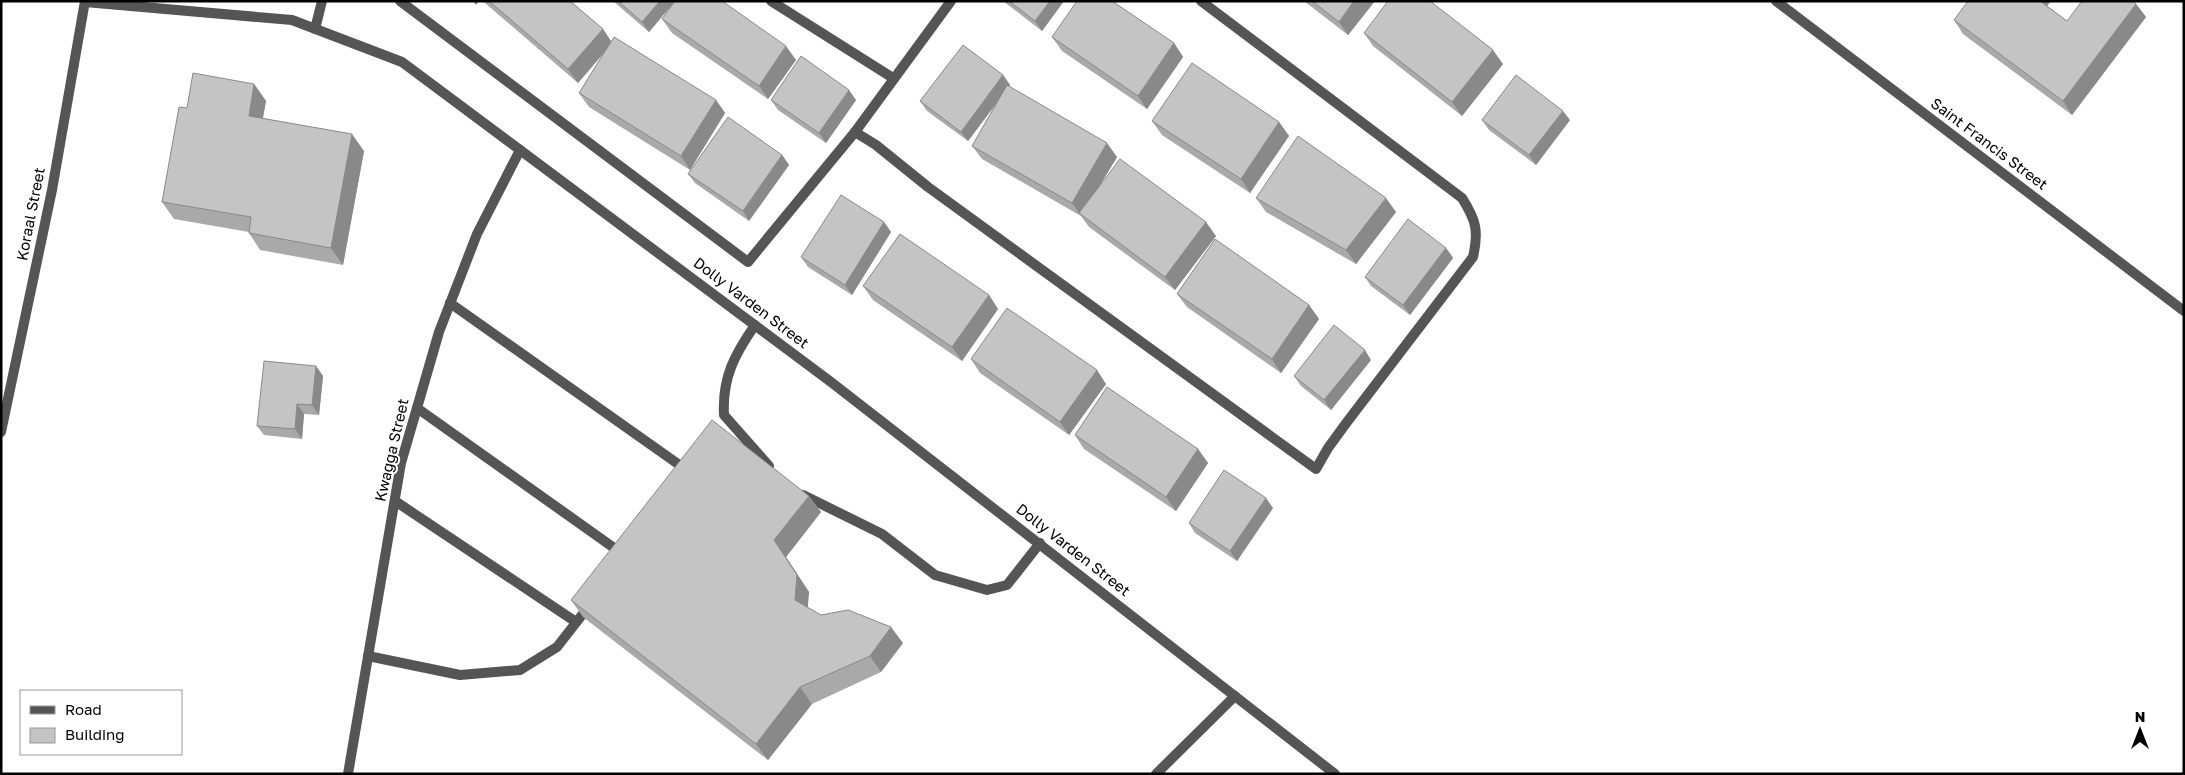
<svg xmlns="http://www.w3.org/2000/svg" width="2185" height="775" viewBox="0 0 2185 775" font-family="'Golos Text',sans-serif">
<rect width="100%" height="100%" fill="#fff"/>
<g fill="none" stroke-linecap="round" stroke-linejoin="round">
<!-- service -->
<g stroke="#555" stroke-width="10">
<polyline points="450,303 688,471"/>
<path d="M755 325C735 354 722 377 724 415L769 466"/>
<polyline points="417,408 624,555"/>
<polyline points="803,495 882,534 935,575 987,590 1007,585 1040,543"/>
<polyline points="395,501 576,622"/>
<polyline points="368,656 460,675 520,670 557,647 589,606"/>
</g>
<!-- minor -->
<g stroke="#555" stroke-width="10">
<polyline points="400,1 748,262 855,132 951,1"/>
<polyline points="771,1 893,78"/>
<polyline points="85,2 292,20 402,62 831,382 1335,774"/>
<polyline points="315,29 322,1"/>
<path d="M855 132 876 145 928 187 1316 469 1328 448 1347 422 1473 257C1479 231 1476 220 1462 198L1201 1"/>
<polyline points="348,774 401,463 439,332 477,234 520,150"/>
<polyline points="1156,774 1235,696"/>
</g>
<!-- tertiary -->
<g stroke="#555" stroke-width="10">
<polyline points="1776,1 2184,311"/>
<polyline points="1,432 52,190 85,1"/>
</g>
</g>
<!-- wall -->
<g fill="#a9a9a9">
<polygon points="483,1 570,1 603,29 611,41 716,100 725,113 690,170 589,107 579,93 604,53 578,83 485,3"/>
<polygon points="613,1 722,1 796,60 768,99 672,33 662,19 673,4 649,32"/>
<polygon points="1003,1 1064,1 1042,31"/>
<polygon points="1304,1 1375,1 1348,35"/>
<polygon points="2136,4 2146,17 2072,115 1963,34 1954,20 2047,6 2067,21"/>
<polygon points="1364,33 1503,64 1462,116 1373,46"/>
<polygon points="1052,37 1174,43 1183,57 1147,109 1062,51"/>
<polygon points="1003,75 1010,85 1009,86 1117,157 1100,185 1216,236 1175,290 1089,227 1081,216 982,159 972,146 996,104 968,141 927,111 920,101"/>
<polygon points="254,84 266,101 263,118 364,151 343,265 260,250 249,233 249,232 174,219 162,202 187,108"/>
<polygon points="771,100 856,100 826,143 778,110"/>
<polygon points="1482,120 1570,120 1536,165 1489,130"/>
<polygon points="1152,121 1279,122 1289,136 1250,193 1162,135"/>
<polygon points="782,155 789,165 749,221 695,183 688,174"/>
<polygon points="1256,198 1396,212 1356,264 1266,212"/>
<polygon points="884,222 891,232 852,295 808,267 801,257"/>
<polygon points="1446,248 1453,258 1410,315 1371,286 1365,277"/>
<polygon points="863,286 989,295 998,309 962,361 873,300"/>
<polygon points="1177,294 1309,305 1319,319 1281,373 1187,307"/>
<polygon points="971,359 1106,384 1069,435 980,373"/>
<polygon points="1371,360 1331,410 1301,386 1294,376"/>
<polygon points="316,366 323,376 319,415 304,414 302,439 264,435 257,426"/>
<polygon points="1075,435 1198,449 1208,463 1176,511 1084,449"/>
<polygon points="809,496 821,512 786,557 809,592 807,607 821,615 903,643 881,672 812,704 768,760 583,617 571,600"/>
<polygon points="1273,508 1237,561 1195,533 1189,523"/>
</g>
<!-- shaded-wall -->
<g fill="#898989">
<polygon points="473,1 479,1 476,5"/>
<polygon points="660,1 675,1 649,32 642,22"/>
<polygon points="1050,1 1064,1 1042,31 1035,21"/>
<polygon points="1354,1 1375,1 1348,35 1339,22"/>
<polygon points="2037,1 2051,1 2044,10"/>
<polygon points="2136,4 2146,17 2072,115 2063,101"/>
<polygon points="603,29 612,43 578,83 568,69"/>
<polygon points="1174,43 1183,57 1147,109 1138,96"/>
<polygon points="786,46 796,60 768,99 759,86"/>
<polygon points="1493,50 1503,64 1462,116 1452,102"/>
<polygon points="1003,75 1010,85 968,141 961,132"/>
<polygon points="254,84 266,101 260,133 249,116"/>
<polygon points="849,90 856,100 826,143 819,133"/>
<polygon points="716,100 725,113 690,170 681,156"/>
<polygon points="1563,111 1570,120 1536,165 1529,155"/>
<polygon points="1279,122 1289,136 1250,193 1241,179"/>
<polygon points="352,134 364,151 343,265 331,248"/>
<polygon points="1107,143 1117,157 1082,215 1079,213 1072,203"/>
<polygon points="782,155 789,165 749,221 743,211"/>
<polygon points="1386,198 1396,212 1356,264 1346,250"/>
<polygon points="884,222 891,232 852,295 845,285"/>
<polygon points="1206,222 1216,236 1175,290 1165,277"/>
<polygon points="1446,248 1453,258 1410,315 1403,305"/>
<polygon points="989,295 998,309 962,361 952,347"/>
<polygon points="1309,305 1319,319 1281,373 1272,359"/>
<polygon points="1365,350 1371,360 1331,410 1324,400"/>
<polygon points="316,366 323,376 319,415 312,405"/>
<polygon points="1097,370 1106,384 1069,435 1060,422"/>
<polygon points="297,404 304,414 302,439 295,429"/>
<polygon points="1198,449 1208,463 1176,511 1166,497"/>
<polygon points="809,496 821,512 786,557 809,592 807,617 795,600 774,540"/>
<polygon points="1266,498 1273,508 1237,561 1230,551"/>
<polygon points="891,627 903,643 881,672 870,656"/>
<polygon points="800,687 812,704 768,760 756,744"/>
</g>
<!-- building -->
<g fill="#c4c4c4" stroke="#898989">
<polygon points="489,1 570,1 603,29 568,69"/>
<polygon points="618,1 660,1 642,22"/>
<polygon points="675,1 722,1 786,46 759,86 662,19"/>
<polygon points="1009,1 1050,1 1035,21"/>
<polygon points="1077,1 1112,1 1174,43 1138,96 1052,37"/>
<polygon points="1312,1 1354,1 1339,22"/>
<polygon points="1388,1 1430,1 1493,50 1452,102 1364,33"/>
<polygon points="1968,1 2040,1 2067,21 2082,1 2133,1 2136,4 2063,101 1954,20"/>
<polygon points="614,37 716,100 681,156 579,93"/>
<polygon points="963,45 1003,75 961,132 920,101"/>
<polygon points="801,56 849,90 819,133 771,100"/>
<polygon points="1192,63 1279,122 1241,179 1152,121"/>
<polygon points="193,73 254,84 249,116 352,134 331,248 249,233 251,217 162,202 179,107 187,108"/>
<polygon points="1516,75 1563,111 1529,155 1482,120"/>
<polygon points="1007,85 1107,143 1072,203 972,146"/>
<polygon points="728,117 782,155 743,211 688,174"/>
<polygon points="1298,136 1386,198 1346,250 1256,198"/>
<polygon points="1120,159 1206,222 1165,277 1079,213"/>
<polygon points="841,195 884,222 845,285 801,257"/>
<polygon points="1408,219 1446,248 1403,305 1365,277"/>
<polygon points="900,234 989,295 952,347 863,286"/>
<polygon points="1215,239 1309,305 1272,359 1177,294"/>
<polygon points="1007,308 1097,370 1060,422 971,359"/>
<polygon points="1334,325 1365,350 1324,400 1294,376"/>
<polygon points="264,361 316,366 312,405 297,404 295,429 257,426"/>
<polygon points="1107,387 1198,449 1166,497 1075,435"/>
<polygon points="712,420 809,496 774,540 797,575 795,600 821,615 848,610 891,627 870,656 800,687 756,744 571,600"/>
<polygon points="1224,470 1266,498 1230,551 1189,523"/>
</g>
<g text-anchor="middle" stroke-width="4" stroke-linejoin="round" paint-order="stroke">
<!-- street labels -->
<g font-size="15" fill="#000" stroke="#fff">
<text transform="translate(1989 144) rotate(37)" y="5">Saint Francis Street</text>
<text transform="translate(31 214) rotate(-79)" y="5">Koraal Street</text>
<text transform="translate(751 303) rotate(37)" y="5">Dolly Varden Street</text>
<text transform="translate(392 450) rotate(-77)" y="5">Kwagga Street</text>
<text transform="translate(1073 550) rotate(38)" y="5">Dolly Varden Street</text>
</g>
</g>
<!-- border -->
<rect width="2185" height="775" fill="none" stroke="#000000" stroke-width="5"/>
<!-- legend -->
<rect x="20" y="690" width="162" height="65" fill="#ffffff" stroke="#999999"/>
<rect x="30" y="706" width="25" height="8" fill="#555555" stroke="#999999"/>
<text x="65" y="715" font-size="15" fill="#000000">Road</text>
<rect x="30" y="728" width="25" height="15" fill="#c4c4c4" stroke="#999999"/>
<text x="65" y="740" font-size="15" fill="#000000">Building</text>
<!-- north arrow -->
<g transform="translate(2140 730)" stroke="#ffffff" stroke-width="4" paint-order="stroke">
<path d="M0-4L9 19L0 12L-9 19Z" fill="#000000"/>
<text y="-8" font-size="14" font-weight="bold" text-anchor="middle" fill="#000000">N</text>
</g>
</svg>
